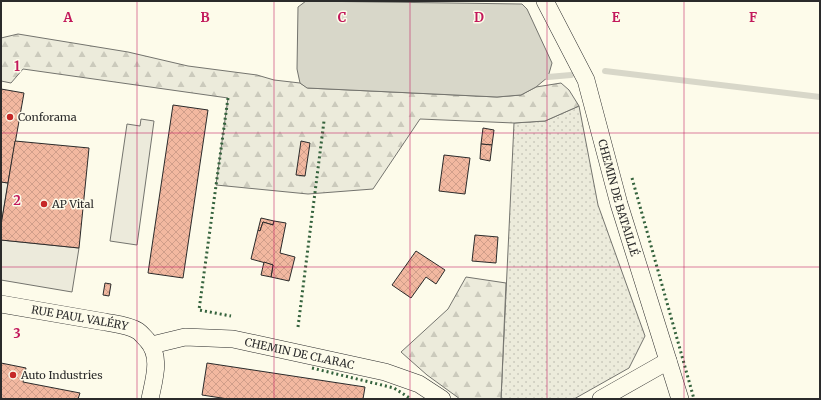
<svg xmlns="http://www.w3.org/2000/svg" width="821" height="400" viewBox="0 0 821 400" font-family="Merriweather,serif">
<defs>
<pattern id="green-dots" width="8" height="8" patternUnits="userSpaceOnUse"><rect width="8" height="8" fill="#ecebdb"/><path d="M2 2h.1M6 6h.1" fill="none" stroke="#cbcabc" stroke-width="1.8" stroke-linecap="round"/></pattern>
<pattern id="forest-firs" width="22" height="20" patternUnits="userSpaceOnUse"><rect width="22" height="20" fill="#ecebdb"/><path d="M5 1l3.5 6h-7zM16 11l3.5 6h-7z" fill="#cbcabc"/></pattern>
<pattern id="building-cross-hatch" width="8" height="8" patternUnits="userSpaceOnUse"><rect width="8" height="8" fill="#f2b8a0"/><path d="M0 0l8 8M0 8l8-8" fill="none" stroke="#d09e8a"/></pattern>
</defs>
<rect width="100%" height="100%" fill="#fdfbea"/>
<!-- green -->
<polygon fill="url(#green-dots)" stroke="#74746e" points="579,106 598,205 645,336 629,368 574,399 501,399 514,123 545,121"/>
<!-- forest -->
<g fill="url(#forest-firs)" stroke="#74746e">
<polygon points="18,34 128,52 188,66 257,75 274,80 300,83 308,88 497,97 521,95 536,87 561,83 569,90 579,106 545,121 514,123 420,119 373,189 308,194 216,185 228,98 23,69 11,83 1,81 1,38"/>
<polygon points="466,277 506,283 501,399 460,399 427,375 401,352 448,309"/>
</g>
<!-- parking -->
<g fill="#eceadb" stroke="#74746e">
<polygon points="141,119 154,121 137,245 110,241 127,124 140,126"/>
<polygon points="1,182 8,183 1,225"/>
<polygon points="1,240 79,248 72,292 1,280"/>
</g>
<!-- water -->
<polygon fill="#d8d7c9" stroke="#74746e" points="306,1 522,4 527,9 552,63 548,77 536,87 521,95 497,97 307,88 300,83 297,69 298,7"/>
<g fill="none" stroke-linecap="round" stroke-linejoin="round">
<!-- stream -->
<g stroke="#d8d7c9" stroke-width="6">
<polyline points="605,71 820,97"/>
<polyline points="548,77 571,75"/>
</g>
</g>
<!-- building -->
<g fill="url(#building-cross-hatch)" stroke="#2b2b2b">
<polygon points="1,89 24,93 8,183 1,182"/>
<polygon points="173,105 208,110 183,278 148,273"/>
<polygon points="483,128 494,130 492,145 481,144"/>
<polygon points="15,141 89,148 79,248 1,240 1,225"/>
<polygon points="301,141 310,143 305,176 296,175"/>
<polygon points="481,144 492,145 490,161 480,159"/>
<polygon points="444,155 470,158 465,194 439,191"/>
<polygon points="261,218 274,221 273,225 263,222 260,231 258,230"/>
<polygon points="274,221 286,223 280,253 295,257 289,281 271,277 273,265 251,259 258,230 260,231 263,222 273,225"/>
<polygon points="475,235 498,237 496,263 472,261"/>
<polygon points="416,251 445,270 436,284 426,277 411,298 392,285"/>
<polygon points="264,262 273,265 271,277 261,275"/>
<polygon points="105,283 111,284 109,296 103,295"/>
<polygon points="1,363 26,368 23,382 80,393 78,399 1,399"/>
<polygon points="207,363 365,387 363,399 228,399 202,395"/>
</g>
<g fill="none" stroke-linecap="round" stroke-linejoin="round">
<defs>
<g id="street">
<path id="s1" d="M545 1 586 80 619 204 680 399"/>
<path id="s2" d="M1 304 105 322C115 324 128 325 138 331 141 333 144 337 147 340 162 356 154 379 150 399"/>
<path id="s3" d="M152 345 185 337 233 339 385 372 419 384 442 399"/>
<polyline points="601,399 668,361"/>
</g>
</defs>
<!-- street casing -->
<use href="#street" stroke="#2b2b2b" stroke-width="18"/>
<!-- street -->
<use href="#street" stroke="#fdfbea" stroke-width="17"/>
<!-- hedge -->
<g stroke="#34623c" stroke-width="3" stroke-dasharray="2 3" stroke-linecap="butt">
<polyline points="228,98 199,310 231,316"/>
<polyline points="632,178 694,399"/>
<polyline points="298,327 324,121"/>
<polyline points="312,368 394,388 411,399"/>
</g>
</g>
<!-- grid -->
<path fill="none" stroke="#c2185b" stroke-width="1" stroke-opacity="0.55" d="M137 1V399M274 1V399M410 1V399M547 1V399M684 1V399M1 133H820M1 267H820"/>
<!-- markers -->
<g fill="#c62828" stroke="#fdfbea" stroke-width="1.5">
<circle cx="10" cy="117" r="4"/>
<circle cx="44" cy="204" r="4"/>
<circle cx="13" cy="375" r="4"/>
</g>
<g text-anchor="middle" stroke-width="3" stroke-linejoin="round" paint-order="stroke">
<!-- poi labels -->
<g font-size="11" fill="#2b2b2b" stroke="#fdfbea" text-anchor="start">
<text x="18" y="121">Conforama</text>
<text x="52" y="208">AP Vital</text>
<text x="21" y="379">Auto Industries</text>
</g>
<!-- street labels -->
<g font-size="11" fill="#2b2b2b" stroke="#fdfbea">
<text dy="4" stroke="none"><textPath href="#s1" startOffset="211">CHEMIN DE BATAILLÉ</textPath></text>
<text dy="4" stroke="none"><textPath href="#s2" startOffset="80">RUE PAUL VALÉRY</textPath></text>
<text dy="4" stroke="none"><textPath href="#s3" startOffset="150">CHEMIN DE CLARAC</textPath></text>
</g>
</g>
<g font-size="13" text-anchor="middle" font-weight="bold" fill="#c2185b" stroke="#fdfbea" stroke-width="3" stroke-linejoin="round" paint-order="stroke">
<text x="68" y="22">A</text>
<text x="205" y="22">B</text>
<text x="342" y="22">C</text>
<text x="479" y="22">D</text>
<text x="616" y="22">E</text>
<text x="753" y="22">F</text>
<text x="17" y="71">1</text>
<text x="17" y="205">2</text>
<text x="17" y="338">3</text>
</g>
<!-- border -->
<rect width="821" height="400" fill="none" stroke="#2b2b2b" stroke-width="4"/>
</svg>
